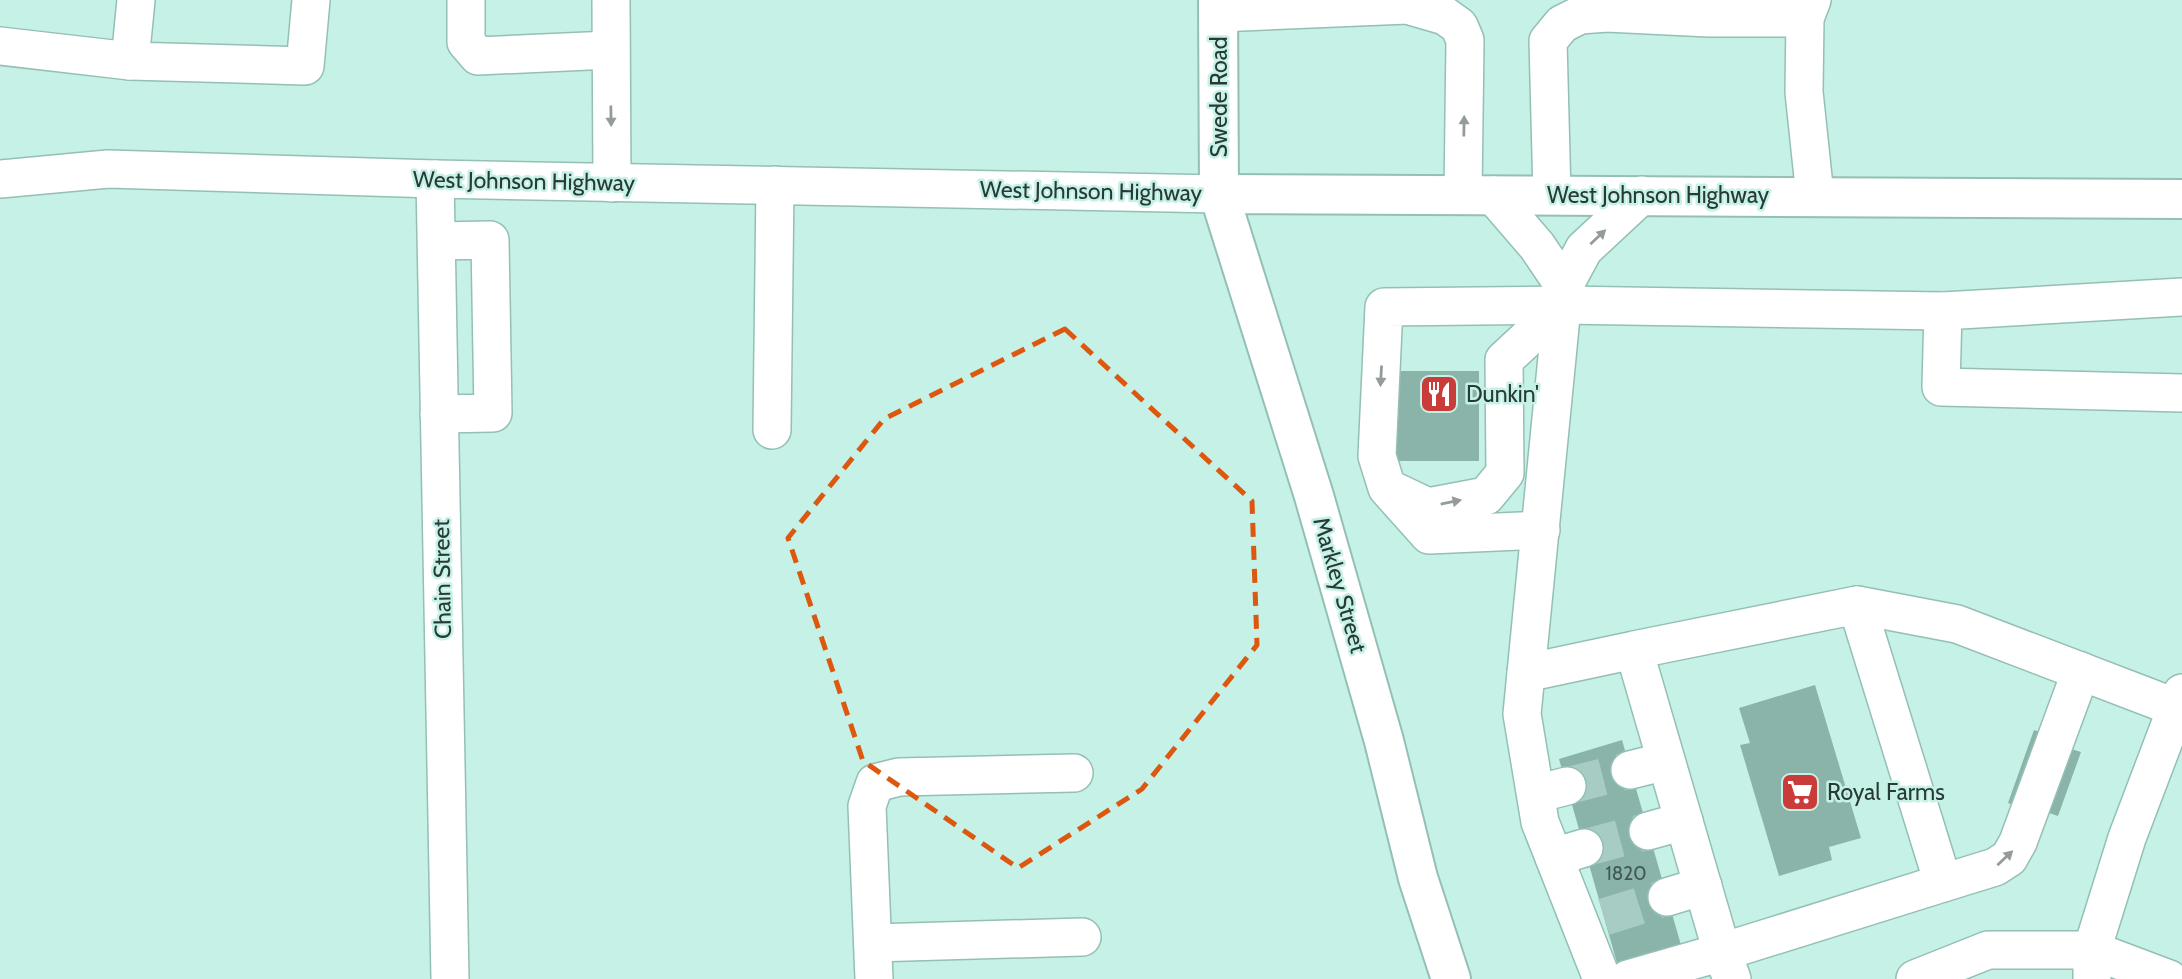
<svg xmlns="http://www.w3.org/2000/svg" width="2182" height="979" viewBox="0 0 2182 979" font-family="Cabin,sans-serif">
<rect width="100%" height="100%" fill="#c5f1e6"/>
<!-- building -->
<g fill="#8ab4aa">
<polygon points="1399,371 1479,371 1479,461 1383,461 1383,417 1399,417"/>
<polygon points="1815,685 1861,838 1829,847 1832,860 1779,876 1740,745 1750,743 1739,708"/>
<polygon points="2034,730 2067,742 2065,747 2081,752 2058,816 2043,811 2041,815 2008,803"/>
<polygon points="1622,740 1681,945 1617,963 1559,759"/>
</g>
<g fill="none" stroke-linecap="round" stroke-linejoin="round">
<!-- minor-tunnel -->
<g stroke="#a6ccc3" stroke-width="37" stroke-dasharray="37 18" stroke-linecap="butt">
<polyline points="1567,786 1630,770"/>
<polyline points="1584,848 1648,831"/>
<polyline points="1604,917 1667,897"/>
</g>
<defs>
<g id="minor">
<polyline points="136,0 130,61 305,66 311,0"/>
<polyline points="466,0 466,42 478,56 610,50"/>
<polyline points="611,0 612,183"/>
<polyline points="1812,0 1805,18 1804,92 1815,196"/>
<polyline points="1218,13 1407,5 1445,16 1459,26 1465,40 1463,195"/>
<polyline points="0,46 130,61"/>
<polyline points="0,179 108,169 435,179 1219,194"/>
<polyline points="435,179 450,979"/>
<polyline points="1493,195 1537,246 1564,286"/>
<polyline points="1552,195 1548,41 1562,24 1580,15 1607,13 1709,18 1805,18"/>
<polyline points="437,241 490,240 493,413 439,414"/>
<polyline points="1943,311 1941,387 2182,393"/>
<polyline points="772,430 775,185"/>
<polyline points="1390,489 1428,507 1486,496 1505,473 1504,360 1563,305"/>
<polyline points="1541,530 1429,535 1387,488 1377,456 1384,307 1563,305 1943,311 2182,297"/>
<polyline points="1857,605 1957,624 2182,710"/>
<polyline points="1526,673 1634,650 1722,952 1943,883 1857,605 1634,650"/>
<polyline points="1630,770 1666,761"/>
<polyline points="1536,794 1567,786"/>
<polyline points="1648,831 1684,821"/>
<polyline points="1554,857 1584,848"/>
<polyline points="1943,883 1995,867 2009,858 2018,842 2081,671"/>
<polyline points="1667,897 1703,886"/>
<polyline points="873,943 1082,937"/>
<polyline points="874,979 867,806 875,783 899,777 1074,773"/>
<polyline points="1602,979 1540,822 1522,714 1564,286 1584,249 1642,195"/>
<polyline points="1628,979 1722,952 1732,979"/>
<polyline points="1915,979 1988,950 2092,950 2169,979"/>
<polyline points="2092,979 2092,950 2127,838 2182,693"/>
</g>
<polyline id="major" points="1218,0 1219,194"/>
<polyline id="highway" points="1451,979 1418,878 1384,741 1314,496 1219,194 2182,199"/>
</defs>
<!-- minor casing -->
<use href="#minor" stroke="#94bfb5" stroke-width="40"/>
<!-- major casing -->
<use href="#major" stroke="#94bfb5" stroke-width="42"/>
<!-- highway casing -->
<use href="#highway" stroke="#94bfb5" stroke-width="42"/>
<!-- minor -->
<use href="#minor" stroke="#fff" stroke-width="37"/>
<!-- major -->
<use href="#major" stroke="#fff" stroke-width="38"/>
<!-- highway -->
<use href="#highway" stroke="#fff" stroke-width="38"/>
</g>
<!-- one-way arrows -->
<defs><path id="oneway-solid" d="M-6-.8H1V-3.2L6.5 0L1 3.2V.8H-6Z" transform="scale(1.75)"/></defs>
<g fill="#949c9a">
<use href="#oneway-solid" transform="translate(611 116) rotate(89)"/>
<use href="#oneway-solid" transform="translate(1464 126) rotate(-89)"/>
<use href="#oneway-solid" transform="translate(1598 237) rotate(-43)"/>
<use href="#oneway-solid" transform="translate(1381 376) rotate(93)"/>
<use href="#oneway-solid" transform="translate(1451 502) rotate(-11)"/>
<use href="#oneway-solid" transform="translate(2005 858) rotate(-43)"/>
</g>
<!-- marked area -->
<path fill="none" stroke="#de570e" stroke-width="5" stroke-dasharray="14 9" stroke-linejoin="round" d="M1065 329 1252 501 1257 645 1142 789 1018 868 863 761 788 538 884 419Z"/>
<!-- icons -->
<defs>
<symbol id="restaurant-square" viewBox="-11 -11 22 22"><rect x="-9" y="-9" width="18" height="18" rx="4" fill="#ca3c39" stroke="#c5f1e6"/><path d="M-5-6h1v4h1v-4h1v4h1v-4h1v5L-1.5 .5V6h-2V.5L-5-1ZM5-6V6H3V1.5H1.5Q1.5-4 5-6Z" fill="#fff"/></symbol>
<symbol id="supermarket-square" viewBox="-11 -11 22 22"><rect x="-9" y="-9" width="18" height="18" rx="4" fill="#ca3c39" stroke="#c5f1e6"/><path d="M-6-5.5h2.5l.6 2H6L4.5 2H-2.5L-4.4-4H-6ZM-1.5 3.2a1.3 1.3 0 1 0 .1 0ZM3 3.2a1.3 1.3 0 1 0 .1 0Z" fill="#fff"/></symbol>
</defs>
<g fill-rule="evenodd">
<use href="#restaurant-square" x="1417" y="372" width="44" height="44"/>
<use href="#supermarket-square" x="1778" y="770" width="44" height="44"/>
</g>
<g text-anchor="middle" stroke-width="5" stroke-linejoin="round" paint-order="stroke">
<!-- number labels -->
<g font-size="19" fill="#405853">
<text x="1626" y="880">1820</text>
</g>
<!-- street labels -->
<g font-size="23" fill="#283a36" stroke="#c5f1e6">
<text transform="translate(1219 97) rotate(-90)" y="8">Swede Road</text>
<text transform="translate(524 181) rotate(1)" y="8">West Johnson Highway</text>
<text transform="translate(1091 191) rotate(1)" y="8">West Johnson Highway</text>
<text x="1658" y="203">West Johnson Highway</text>
<text transform="translate(442 579) rotate(-91)" y="8">Chain Street</text>
<text transform="translate(1340 585) rotate(74)" y="8">Markley Street</text>
</g>
<!-- poi labels -->
<g font-size="23" fill="#283a36" stroke="#c5f1e6" text-anchor="start">
<text x="1466" y="402">Dunkin'</text>
<text x="1827" y="800">Royal Farms</text>
</g>
</g>
</svg>
